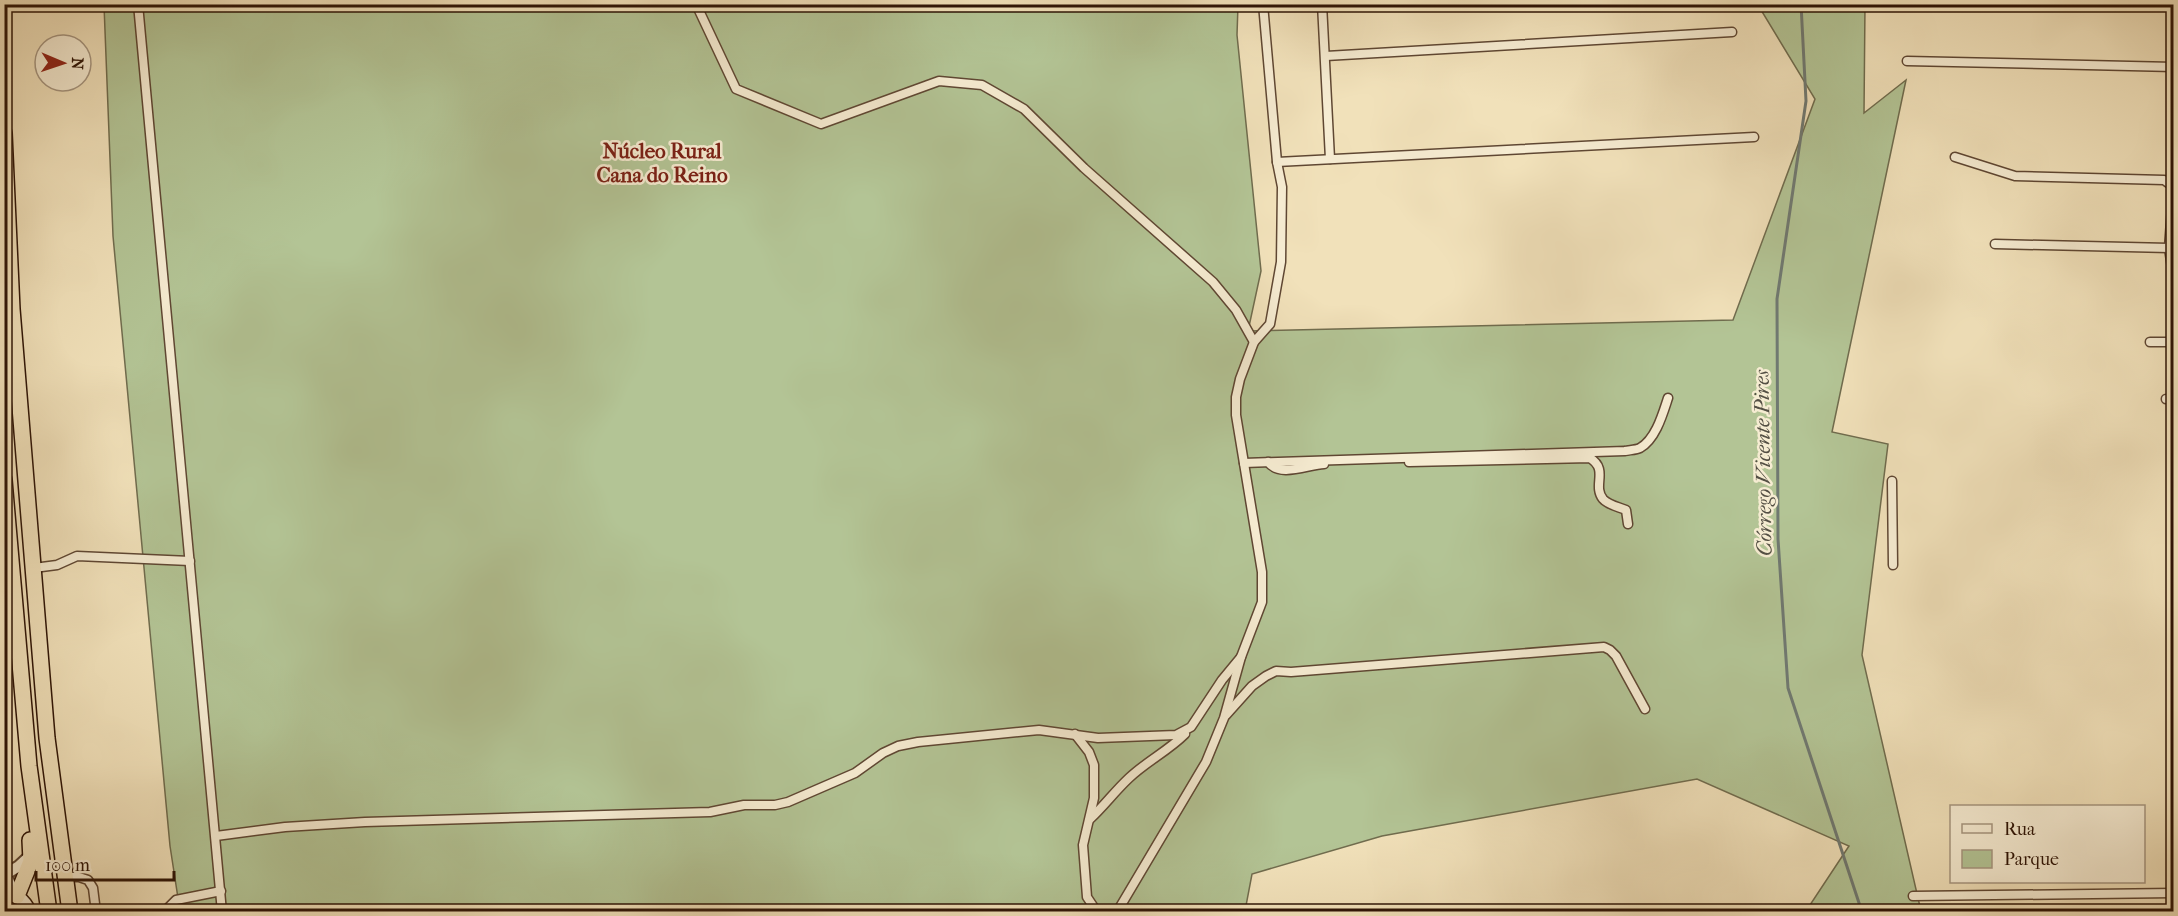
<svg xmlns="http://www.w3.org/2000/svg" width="2178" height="916" viewBox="0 0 2178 916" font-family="'IM FELL French Canon',serif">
<rect width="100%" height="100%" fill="#f1e1ba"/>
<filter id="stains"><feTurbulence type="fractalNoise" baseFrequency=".00333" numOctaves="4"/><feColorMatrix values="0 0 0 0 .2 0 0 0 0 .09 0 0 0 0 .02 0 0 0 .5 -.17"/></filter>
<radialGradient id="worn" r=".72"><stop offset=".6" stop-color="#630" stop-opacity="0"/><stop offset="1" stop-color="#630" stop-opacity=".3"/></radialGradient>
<!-- green -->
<polygon fill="#b3c495" stroke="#706c4e" stroke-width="1.5" points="104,5 1238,5 1237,35 1261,271 1248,331 1733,320 1815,99 1758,5 1865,5 1864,113 1906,80 1832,432 1888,444 1862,655 1921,911 1806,911 1849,846 1697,779 1382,836 1252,874 1245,911 180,911 170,846 113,236"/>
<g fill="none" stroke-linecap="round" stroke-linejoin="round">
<!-- stream -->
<polyline stroke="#707971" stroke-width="3" points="1801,4 1806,101 1777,299 1778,539 1788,688 1862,912"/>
<defs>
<g id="minor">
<polyline points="138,4 222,912"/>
<polyline points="696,4 736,89 821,124 939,81 982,85 1024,109 1084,168 1213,282 1236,310 1254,342"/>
<polyline points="1322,4 1330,159"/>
<polyline points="1326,56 1732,32"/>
<polyline points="1907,61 2174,67"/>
<polyline points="1955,157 2015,176 2164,180 2171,185 2173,194 2169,248 2174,281"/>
<polyline points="1277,162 1754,137"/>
<polyline points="1995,244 2169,248"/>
<polyline points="2150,342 2174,342"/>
<polyline points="2166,399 2174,399"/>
<path d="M1268 462C1280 478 1307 465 1324 464"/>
<path d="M1409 462 1590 458C1609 470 1592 485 1603 499 1608 505 1619 507 1626 510L1628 524"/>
<path d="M1244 463 1625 451C1629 450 1636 450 1640 448 1656 439 1663 413 1668 398"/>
<polyline points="1892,481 1893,565"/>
<polyline points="34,568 57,565 77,556 190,561"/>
<polyline points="1226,715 1252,686 1266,676 1276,671 1291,672 1604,647 1610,650 1616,656 1645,709"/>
<polyline points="1075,734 1089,752 1094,765 1094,798 1083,845 1087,897 1097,912"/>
<path d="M1090 819C1104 806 1115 791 1129 778 1147 761 1168 751 1185 734"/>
<polyline points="216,836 285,827 365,822 710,812 744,805 775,805 788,802 855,773 883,753 898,746 918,742 1039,730 1098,738 1176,735 1191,727 1222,680 1241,657"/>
<polyline points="65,877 79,877 88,880 93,888 96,912"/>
<polyline points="1913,896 2174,893"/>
<polyline points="164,912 176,900 221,891"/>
<polyline points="1117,912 1206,762 1224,718 1241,657 1262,602 1262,572 1236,415 1236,397 1240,379 1254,342 1270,324 1281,262 1282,187 1277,162 1263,4"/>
</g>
<g id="tertiary">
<polyline points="4,871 15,895"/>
<polyline points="6,874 19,866 32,854"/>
</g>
<path id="secondary" d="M4 894C18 895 24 899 30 912"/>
<g id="motorway">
<polyline points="4,133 12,309 47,738 70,912"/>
<polyline points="4,480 29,766 49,912"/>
<polyline points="17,896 31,861 30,840"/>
</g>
</defs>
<!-- minor casing -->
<use href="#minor" stroke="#5f4733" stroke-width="11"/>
<!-- tertiary casing -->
<use href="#tertiary" stroke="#5f4733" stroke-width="14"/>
<!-- secondary casing -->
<use href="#secondary" stroke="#2e1406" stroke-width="15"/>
<!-- motorway casing -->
<use href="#motorway" stroke="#2e1406" stroke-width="18"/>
<!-- minor -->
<use href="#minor" stroke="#f6ecd2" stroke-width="8"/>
<!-- tertiary -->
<use href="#tertiary" stroke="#f6ecd2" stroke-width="10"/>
<!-- secondary -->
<use href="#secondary" stroke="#f6ecd2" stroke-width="12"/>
<!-- motorway -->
<use href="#motorway" stroke="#f1e1ba" stroke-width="15"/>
</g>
<g text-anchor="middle" stroke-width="5" stroke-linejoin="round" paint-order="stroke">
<!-- neighbourhood labels -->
<g font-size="21" font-weight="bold" fill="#7a1f14" stroke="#f6ecd2">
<text x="662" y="158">Núcleo Rural<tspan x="662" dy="24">Cana do Reino</tspan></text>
</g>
<!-- water labels -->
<g font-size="21" font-style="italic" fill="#544f44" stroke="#f6ecd2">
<text transform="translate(1763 463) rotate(-91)" y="7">Córrego Vicente Pires</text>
</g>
</g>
<!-- margin -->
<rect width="2178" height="916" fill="none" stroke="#f1e1ba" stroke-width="24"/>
<rect x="6" y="6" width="2166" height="904" fill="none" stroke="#2e1406" stroke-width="3"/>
<rect x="12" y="12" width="2154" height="892" fill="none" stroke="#2e1406" stroke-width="1.5"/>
<!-- legend -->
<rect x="1950" y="805" width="195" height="78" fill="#f6ecd2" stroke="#a69680" stroke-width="1.5"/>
<rect x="1962" y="824" width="30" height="9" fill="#f6ecd2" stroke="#a69680" stroke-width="1.5"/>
<text x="2004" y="835" font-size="18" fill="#2e1406">Rua</text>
<rect x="1962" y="850" width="30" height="18" fill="#b3c495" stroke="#a69680" stroke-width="1.5"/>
<text x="2004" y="865" font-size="18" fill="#2e1406">Parque</text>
<!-- north arrow -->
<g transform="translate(63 63) rotate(92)"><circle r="28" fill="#f6ecd2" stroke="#a69680" stroke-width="1.5"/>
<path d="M0-4.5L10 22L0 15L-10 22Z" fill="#8f2418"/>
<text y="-9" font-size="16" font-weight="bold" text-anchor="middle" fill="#2e1406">N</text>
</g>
<!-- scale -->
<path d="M36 871v9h138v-9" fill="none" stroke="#2e1406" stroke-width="3"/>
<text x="45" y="871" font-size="18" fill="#2e1406" stroke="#f6ecd2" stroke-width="4.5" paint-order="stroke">100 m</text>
<rect width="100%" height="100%" filter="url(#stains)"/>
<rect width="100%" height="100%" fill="url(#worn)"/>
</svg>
